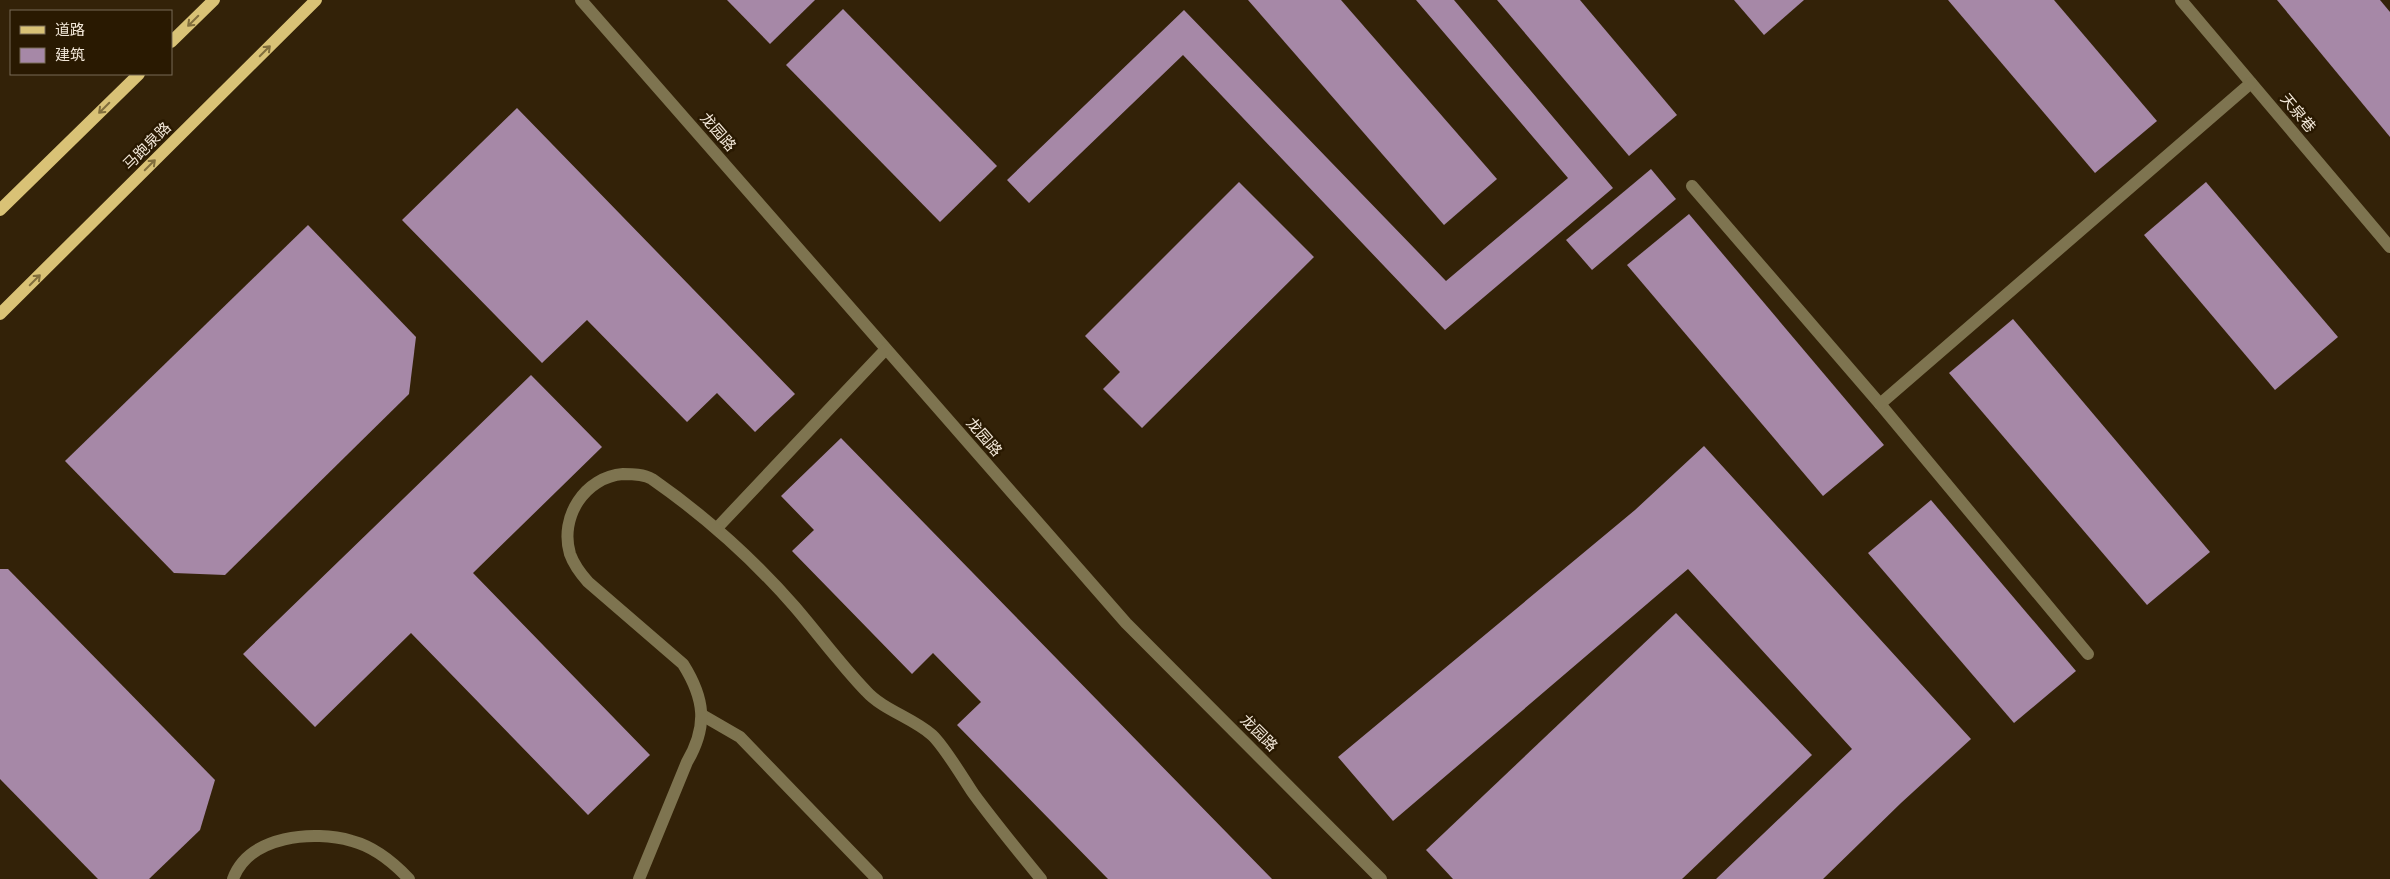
<svg xmlns="http://www.w3.org/2000/svg" width="2390" height="879" viewBox="0 0 2390 879" font-family="'Sofia Sans Condensed','Noto Sans SC',sans-serif">
<rect width="100%" height="100%" fill="#332208"/>
<!-- building -->
<g fill="#a688a7">
<polygon points="727,0 815,0 770,44"/>
<polygon points="1248,0 1341,0 1497,179 1444,225"/>
<polygon points="1416,0 1454,0 1613,188 1445,330 1183,55 1029,203 1007,180 1184,10 1446,281 1568,178"/>
<polygon points="1497,0 1580,0 1677,115 1629,156"/>
<polygon points="1734,0 1804,0 1764,35"/>
<polygon points="1948,0 2054,0 2157,121 2095,173"/>
<polygon points="2277,0 2380,0 2390,12 2390,137"/>
<polygon points="843,9 997,166 940,222 786,65"/>
<polygon points="517,108 795,394 755,432 717,393 687,422 587,320 542,363 402,220"/>
<polygon points="1651,169 1676,199 1592,270 1566,240"/>
<polygon points="1239,182 1314,257 1142,428 1103,389 1120,372 1085,336"/>
<polygon points="2206,182 2338,337 2275,390 2144,235"/>
<polygon points="1689,214 1884,445 1823,496 1627,265"/>
<polygon points="308,225 416,337 409,394 225,575 174,573 65,461"/>
<polygon points="2013,319 2210,552 2147,605 1949,373"/>
<polygon points="531,375 602,447 473,573 650,755 588,815 411,633 315,727 243,654"/>
<polygon points="841,438 1272,879 1108,879 957,725 981,702 933,653 912,674 792,551 814,530 781,496"/>
<polygon points="1704,446 1971,739 1901,803 1823,879 1716,879 1852,749 1688,569 1393,821 1338,757 1635,510"/>
<polygon points="1931,500 2076,671 2014,723 1868,553"/>
<polygon points="0,569 8,569 215,780 200,830 149,879 98,879 0,779"/>
<polygon points="1676,613 1812,755 1682,879 1453,879 1426,850"/>
</g>
<g fill="none" stroke-linecap="round" stroke-linejoin="round">
<!-- minor -->
<g stroke="#7e7450" stroke-width="12">
<polyline points="581,0 1126,623 1381,879"/>
<polyline points="2181,0 2390,247"/>
<polyline points="1692,186 1880,404 2088,654"/>
<polyline points="1880,404 2251,83"/>
<polyline points="717,528 886,349"/>
<polyline points="702,715 740,737 877,879"/>
<path d="M233 879C249 835 314 830 352 841 375 847 393 862 409 879"/>
<path d="M639 879 687 762C708 726 705 699 683 664L588 582C580 573 574 565 570 554 559 517 585 477 623 474 632 474 644 474 652 479 705 516 753 559 795 607 819 635 841 665 866 691 883 710 913 718 932 735 944 746 963 778 973 793 995 823 1018 851 1041 879"/>
</g>
<!-- major -->
<g stroke="#d9c276" stroke-width="12">
<polyline points="171,42 214,0"/>
<polyline points="0,210 139,74"/>
<polyline points="0,314 316,0"/>
</g>
</g>
<!-- one-way arrows -->
<defs><path id="oneway-shaft" d="M-6 0H5M1.5-3L5.5 0L1.5 3" fill="none" stroke-width="1.6" stroke-linecap="round" stroke-linejoin="round" transform="scale(1.25)"/></defs>
<g stroke="#816e3c">
<use href="#oneway-shaft" transform="translate(193 21) rotate(135)"/>
<use href="#oneway-shaft" transform="translate(265 51) rotate(-45)"/>
<use href="#oneway-shaft" transform="translate(104 108) rotate(135)"/>
<use href="#oneway-shaft" transform="translate(150 165) rotate(-45)"/>
<use href="#oneway-shaft" transform="translate(35 280) rotate(-45)"/>
</g>
<g text-anchor="middle" stroke-width="5" stroke-linejoin="round" paint-order="stroke">
<!-- street labels -->
<g font-size="15" fill="#f2e7d8" stroke="#291901">
<text transform="translate(2298 113) rotate(50)" y="5">天泉巷</text>
<text transform="translate(718 132) rotate(49)" y="5">龙园路</text>
<text transform="translate(147 146) rotate(-45)" y="5">马跑泉路</text>
<text transform="translate(984 437) rotate(49)" y="5">龙园路</text>
<text transform="translate(1259 733) rotate(45)" y="5">龙园路</text>
</g>
</g>
<!-- legend -->
<rect x="10" y="10" width="162" height="65" fill="#291901" stroke="#796b57"/>
<rect x="20" y="26" width="25" height="8" fill="#d9c276" stroke="#796b57"/>
<text x="55" y="35" font-size="15" fill="#f2e7d8">道路</text>
<rect x="20" y="48" width="25" height="15" fill="#a688a7" stroke="#796b57"/>
<text x="55" y="60" font-size="15" fill="#f2e7d8">建筑</text>
</svg>
